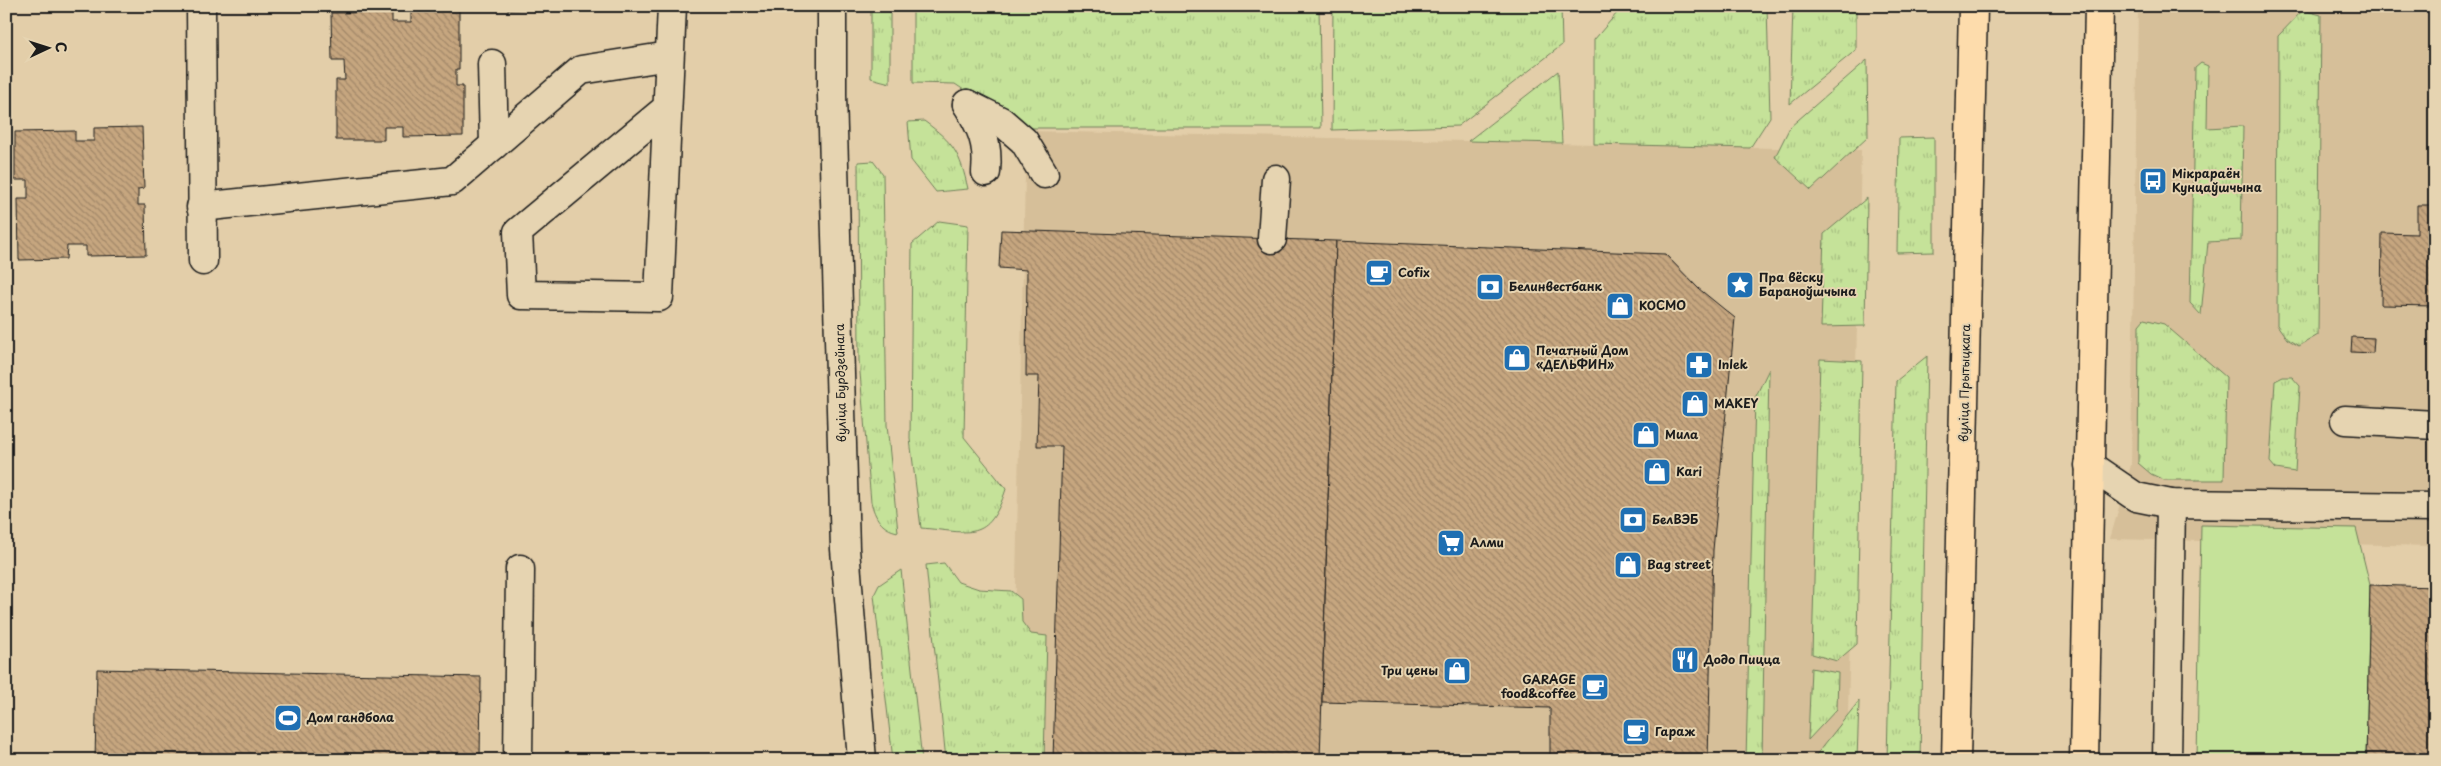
<svg xmlns="http://www.w3.org/2000/svg" width="2441" height="766" viewBox="0 0 2441 766" font-family="'Playpen Sans',sans-serif">
<defs>
<pattern id="grass-tufts" width="24" height="20" patternUnits="userSpaceOnUse" patternTransform="scale(1.25)"><rect width="24" height="20" fill="#c5e299"/><path d="M3 7l-1-3M5 7V3M7 7l1-3M15 17l-1-3M17 17v-4M19 17l1-3" fill="none" stroke="#a9c183"/></pattern>
<pattern id="building-back-hatch" width="6" height="6" patternUnits="userSpaceOnUse" patternTransform="scale(1.25)"><rect width="6" height="6" fill="#c6a67f"/><path d="M-1 5l2 2M0 0l6 6M5-1l2 2" fill="none" stroke="#a08667"/></pattern>
</defs>
<rect width="100%" height="100%" fill="#e3cea9"/>
<filter id="ink" filterUnits="userSpaceOnUse"><feTurbulence type="fractalNoise" baseFrequency=".02" numOctaves="2"/><feDisplacementMap in="SourceGraphic" scale="10" xChannelSelector="R" yChannelSelector="G"/><feConvolveMatrix kernelMatrix="1 2 1 2 8 2 1 2 1" color-interpolation-filters="sRGB"/></filter>
<g filter="url(#ink)">
<!-- built -->
<g fill="#d6bf99">
<polygon points="2138,6 2435,6 2435,546 2110,539 2131,465"/>
<polygon points="1026,131 1861,150 1847,760 1012,760"/>
</g>
<!-- grass -->
<g fill="url(#grass-tufts)" stroke="#707f5a">
<polygon points="871,6 890,6 890,83 871,78"/>
<polygon points="913,6 1319,6 1321,128 1021,128 955,84 913,83"/>
<polygon points="1333,6 1561,6 1562,45 1458,126 1332,130"/>
<polygon points="1623,6 1767,6 1770,117 1750,148 1594,144 1594,40"/>
<polygon points="1793,6 1856,6 1856,50 1790,104"/>
<polygon points="2303,10 2321,15 2318,335 2299,346 2287,339 2277,325 2278,36"/>
<polygon points="1867,60 1868,137 1811,190 1775,157 1790,127"/>
<polygon points="2201,63 2208,66 2207,128 2243,126 2241,240 2208,242 2201,315 2190,303 2195,68"/>
<polygon points="1558,71 1562,143 1468,141"/>
<path d="M924 121C954 143 960 153 968 189L936 192 911 160 908 122Z"/>
<polygon points="1934,137 1934,252 1897,253 1899,138"/>
<path d="M873 161 883 174 887 425 898 532C881 529 875 517 871 502L859 361 858 162Z"/>
<polygon points="1867,198 1865,326 1821,327 1824,234"/>
<path d="M939 221 968 225 964 437 1006 489C988 544 971 532 921 528L910 439 912 244Z"/>
<polygon points="2144,319 2164,324 2226,377 2224,480 2164,480 2151,474 2138,463 2139,325"/>
<polygon points="1927,356 1920,760 1887,760 1896,381"/>
<polygon points="1820,359 1862,361 1857,644 1837,661 1812,654"/>
<polygon points="1769,369 1762,760 1746,760 1755,398"/>
<polygon points="2283,377 2292,377 2300,386 2295,472 2276,469 2270,462 2275,381"/>
<polygon points="944,563 958,582 979,589 1011,591 1021,599 1022,622 1031,634 1047,636 1044,760 946,760 926,565"/>
<polygon points="901,570 922,760 893,760 874,595 879,585"/>
<polygon points="1811,668 1838,673 1837,709 1808,740"/>
<polygon points="1859,701 1857,760 1812,760"/>
</g>
<!-- green -->
<polygon fill="#c5e299" stroke="#707f5a" points="2201,525 2356,528 2370,585 2366,760 2197,760"/>
<!-- building -->
<g fill="url(#building-back-hatch)" stroke="#1c1c1c">
<polygon points="508,6 556,6 556,8 508,10"/>
<polygon points="459,8 459,69 456,69 456,86 463,86 463,136 403,137 403,127 384,127 384,140 336,140 336,80 345,80 344,61 332,61 331,13 392,12 392,22 411,22 411,9"/>
<polygon points="142,127 144,188 138,189 138,205 145,205 146,255 86,256 86,246 67,246 66,259 19,260 18,199 28,199 28,180 15,180 15,132 75,131 75,141 94,141 94,128"/>
<polygon points="2417,205 2435,205 2435,306 2381,305 2382,233 2417,234"/>
<polygon points="1001,230 1336,241 1320,760 1053,760 1062,446 1037,446 1039,376 1026,376 1027,270 999,268"/>
<polygon points="1336,241 1665,254 1698,288 1735,318 1713,550 1708,760 1550,760 1550,708 1322,702"/>
<polygon points="2352,337 2374,338 2373,353 2351,352"/>
<polygon points="2370,585 2435,587 2435,760 2366,760"/>
<polygon points="97,669 481,677 480,760 95,760"/>
</g>
<g fill="none" stroke-linecap="round" stroke-linejoin="round">
<defs>
<g id="minor">
<polyline points="201,6 203,261"/>
<polyline points="832,6 832,95 845,549 862,760"/>
<polyline points="492,64 494,145"/>
<polyline points="967,104 1001,121 1024,141 1044,174"/>
<path d="M967 104C981 127 989 143 986 172"/>
<polyline points="667,108 518,232 521,295 659,297 672,6"/>
<polyline points="201,207 452,181 581,70 669,56"/>
<polyline points="1272,239 1276,179"/>
<polyline points="2345,420 2435,425"/>
<polyline points="2089,465 2136,497 2171,504 2435,507"/>
<polyline points="518,760 520,569"/>
<polyline points="2167,760 2171,504"/>
</g>
<g id="major">
<polyline points="1956,760 1973,6"/>
<polyline points="2084,760 2099,6"/>
</g>
</defs>
<!-- minor casing -->
<use href="#minor" stroke="#1c1c1c" stroke-width="31"/>
<!-- major casing -->
<use href="#major" stroke="#1c1c1c" stroke-width="31"/>
<!-- minor -->
<use href="#minor" stroke="#e6d4b1" stroke-width="28"/>
<!-- major -->
<use href="#major" stroke="#fddcac" stroke-width="28"/>
</g>
</g>
<!-- icons -->
<defs>
<symbol id="bus-square" viewBox="-11 -11 22 22"><rect x="-9" y="-9" width="18" height="18" rx="4" fill="#1f6fb2" stroke="#e6d4b1"/><path d="M-5-6H5V4H4V6H2V4H-2V6H-4V4H-5ZM-3.5-4V0h7V-4ZM-3.5 1.2v1.5H-2V1.2ZM2 1.2v1.5H3.5V1.2Z" fill="#fff"/></symbol>
<symbol id="cafe-square" viewBox="-11 -11 22 22"><rect x="-9" y="-9" width="18" height="18" rx="4" fill="#1f6fb2" stroke="#e6d4b1"/><path d="M-5.5-4.5H6V0H3Q3 3.5 0 3.5H-2.5Q-5.5 3.5-5.5 0ZM3-3.2v2h1.7v-2ZM-6 4.5H4V6H-6Z" fill="#fff"/></symbol>
<symbol id="sight-square" viewBox="-11 -11 22 22"><rect x="-9" y="-9" width="18" height="18" rx="4" fill="#1f6fb2" stroke="#e6d4b1"/><path d="M0-6L1.8-2.2L6-1.7L2.9 1.2L3.7 5.4L0 3.3L-3.7 5.4L-2.9 1.2L-6-1.7L-1.8-2.2Z" fill="#fff"/></symbol>
<symbol id="bank-square" viewBox="-11 -11 22 22"><rect x="-9" y="-9" width="18" height="18" rx="4" fill="#1f6fb2" stroke="#e6d4b1"/><path d="M-6-4H6V4H-6ZM0-2.3a2.3 2.3 0 1 0 0 4.6a2.3 2.3 0 1 0 0-4.6Z" fill="#fff"/></symbol>
<symbol id="shop-square" viewBox="-11 -11 22 22"><rect x="-9" y="-9" width="18" height="18" rx="4" fill="#1f6fb2" stroke="#e6d4b1"/><path d="M-5-2.5h2.3a2.7 3.5 0 0 1 5.4 0H5L5.5 6h-11ZM-1.5-2.5h3a1.5 2.3 0 0 0-3 0Z" fill="#fff"/></symbol>
<symbol id="pharmacy-square" viewBox="-11 -11 22 22"><rect x="-9" y="-9" width="18" height="18" rx="4" fill="#1f6fb2" stroke="#e6d4b1"/><path d="M-2-6h4v4h4v4h-4v4h-4v-4h-4v-4h4Z" fill="#fff"/></symbol>
<symbol id="supermarket-square" viewBox="-11 -11 22 22"><rect x="-9" y="-9" width="18" height="18" rx="4" fill="#1f6fb2" stroke="#e6d4b1"/><path d="M-6-5.5h2.5l.6 2H6L4.5 2H-2.5L-4.4-4H-6ZM-1.5 3.2a1.3 1.3 0 1 0 .1 0ZM3 3.2a1.3 1.3 0 1 0 .1 0Z" fill="#fff"/></symbol>
<symbol id="restaurant-square" viewBox="-11 -11 22 22"><rect x="-9" y="-9" width="18" height="18" rx="4" fill="#1f6fb2" stroke="#e6d4b1"/><path d="M-5-6h1v4h1v-4h1v4h1v-4h1v5L-1.5 .5V6h-2V.5L-5-1ZM5-6V6H3V1.5H1.5Q1.5-4 5-6Z" fill="#fff"/></symbol>
<symbol id="stadium-square" viewBox="-11 -11 22 22"><rect x="-9" y="-9" width="18" height="18" rx="4" fill="#1f6fb2" stroke="#e6d4b1"/><path d="M0-5a6.5 5 0 1 0 0 10a6.5 5 0 1 0 0-10ZM-3.5-1.8h7v3.6h-7Z" fill="#fff"/></symbol>
</defs>
<g fill-rule="evenodd">
<use href="#bus-square" x="2137" y="165" width="32" height="32"/>
<use href="#cafe-square" x="1363" y="257" width="32" height="32"/>
<use href="#sight-square" x="1724" y="269" width="32" height="32"/>
<use href="#bank-square" x="1474" y="271" width="32" height="32"/>
<use href="#shop-square" x="1604" y="290" width="32" height="32"/>
<use href="#shop-square" x="1501" y="342" width="32" height="32"/>
<use href="#pharmacy-square" x="1683" y="349" width="32" height="32"/>
<use href="#shop-square" x="1679" y="388" width="32" height="32"/>
<use href="#shop-square" x="1630" y="419" width="32" height="32"/>
<use href="#shop-square" x="1641" y="456" width="32" height="32"/>
<use href="#bank-square" x="1617" y="504" width="32" height="32"/>
<use href="#supermarket-square" x="1435" y="527" width="32" height="32"/>
<use href="#shop-square" x="1612" y="549" width="32" height="32"/>
<use href="#restaurant-square" x="1669" y="644" width="32" height="32"/>
<use href="#shop-square" x="1441" y="655" width="32" height="32"/>
<use href="#cafe-square" x="1579" y="671" width="32" height="32"/>
<use href="#stadium-square" x="272" y="702" width="32" height="32"/>
<use href="#cafe-square" x="1620" y="716" width="32" height="32"/>
</g>
<g text-anchor="middle" stroke-width="4" stroke-linejoin="round" paint-order="stroke">
<!-- poi labels -->
<g font-size="12" font-weight="bold" fill="#1c1c1c" stroke="#e6d4b1" text-anchor="start">
<text x="2172" y="178">Мікрараён<tspan x="2172" dy="14">Кунцаўшчына</tspan></text>
<text x="1398" y="277">Cofix</text>
<text x="1759" y="282">Пра вёску<tspan x="1759" dy="14">Бараноўшчына</tspan></text>
<text x="1509" y="291">Белинвестбанк</text>
<text x="1639" y="310">КОСМО</text>
<text x="1536" y="355">Печатный Дом<tspan x="1536" dy="14">«ДЕЛЬФИН»</tspan></text>
<text x="1718" y="369">Inlek</text>
<text x="1714" y="408">MAKEY</text>
<text x="1665" y="439">Мила</text>
<text x="1676" y="476">Kari</text>
<text x="1652" y="524">БелВЭБ</text>
<text x="1470" y="547">Алми</text>
<text x="1647" y="569">Bag street</text>
<text x="1704" y="664">Додо Пицца</text>
<text x="1438" y="675" text-anchor="end">Три цены</text>
<text x="1576" y="684" text-anchor="end">GARAGE<tspan x="1576" dy="14">food&amp;coffee</tspan></text>
<text x="307" y="722">Дом гандбола</text>
<text x="1655" y="736">Гараж</text>
</g>
<!-- street labels -->
<g font-size="12" fill="#1c1c1c" stroke="#e6d4b1">
<text transform="translate(841 383) rotate(-91)" y="4">вуліца Бурдзейнага</text>
<text transform="translate(1965 383) rotate(-89)" y="4">вуліца Прытыцкага</text>
</g>
</g>
<!-- margin -->
<rect width="2441" height="766" fill="none" stroke="#e6d4b1" stroke-width="25"/>
<rect x="12" y="12" width="2416" height="741" fill="none" stroke="#1c1c1c" stroke-width="2" filter="url(#ink)"/>
<!-- north arrow -->
<g transform="translate(48 48) rotate(86)" stroke="#e6d4b1" stroke-width="4" paint-order="stroke">
<path d="M0-4L9 19L0 12L-9 19Z" fill="#1c1c1c"/>
<text y="-8" font-size="14" font-weight="bold" text-anchor="middle" fill="#1c1c1c">С</text>
</g>
</svg>
